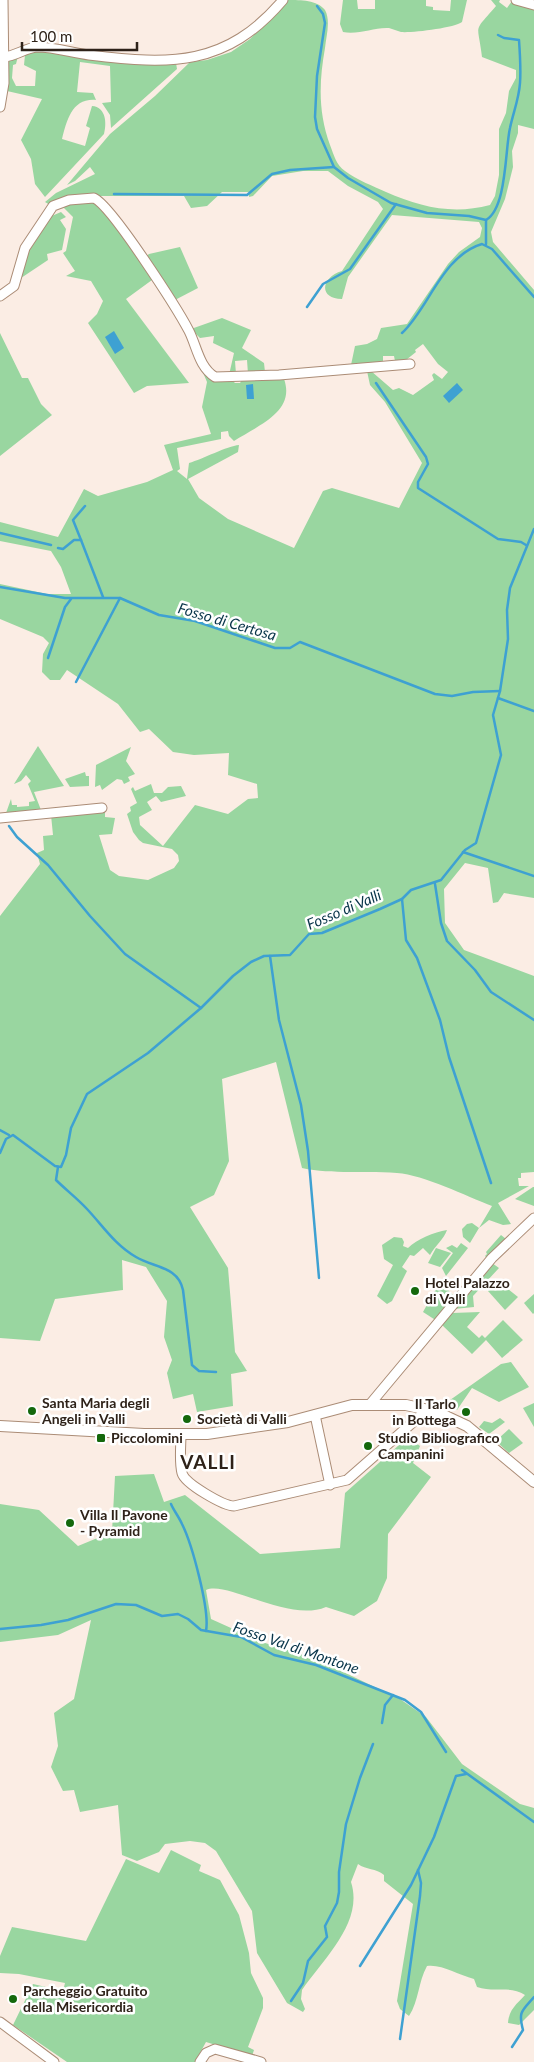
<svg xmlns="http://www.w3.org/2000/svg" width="534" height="2062" viewBox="0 0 534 2062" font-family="Lato,sans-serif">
<rect width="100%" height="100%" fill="#fbede4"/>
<!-- green -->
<g fill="#99d6a0">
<path d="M288 0C301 0 317 0 325 10 331 21 326 37 325 48 319 82 318 112 330 145 334 155 336 165 345 171 357 180 373 186 386 192 420 207 453 215 490 205L495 196 499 175V129L506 113 509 91 516 78V70L482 57C478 22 472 34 496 6L491 0H500L499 2 507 8 512 1 517 5 534 9V129L518 125V133L512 151 513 167 505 199 491 232 493 242 534 290V898L504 893 498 902 493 903 488 868 465 863 444 889 445 923 464 950 534 976V1172L521 1173V1178H518L519 1186H529L498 1203 511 1224 503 1225 489 1220 479 1228 470 1243 463 1237 462 1229 467 1224 472 1223 479 1228 492 1206C466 1196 424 1175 397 1173 366 1170 333 1175 302 1168L276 1062 222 1079 229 1161 214 1195 190 1207 228 1268 235 1352 247 1371 231 1374 233 1406 197 1412 193 1394 173 1399 167 1373 172 1360 164 1337 167 1301 146 1267 122 1260 123 1290 55 1299 40 1341 0 1338V916L40 864 37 853 44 850 43 836 53 835 51 815 105 810V817L115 818 112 834 99 835 110 870 119 876 148 880 174 868 179 861 178 855 172 849 143 843 139 840 133 832 127 814 131 811 130 807 137 803 131 789 133 787 135 791 151 784 154 793H162L168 787 181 786 186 796 161 802 156 796 147 802 152 810 139 817 140 825 163 846 195 805 228 814 248 799 258 798 257 784 228 775 229 753 194 755 173 752 149 729 140 732 118 704 67 670 60 680H50L42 672 43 654 49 643 43 637 0 619V584L47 594H71L61 567 51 551 0 541V522L58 537 84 489 98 496 147 482 173 470 164 445 211 434 202 407 207 382 187 335 152 280 126 299 189 383 147 386 134 393 88 323 97 314 103 301 91 281 66 276 75 271 63 253 66 251 73 217 64 208 54 209C64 199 83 199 97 202L125 236 177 314 208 375 216 380H232L235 383H240L242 380 281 377 284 379C296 412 257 426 234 441L229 436 228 431 221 432V439L177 448 180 469 177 471 187 479 189 463C203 459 227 446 239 445L238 452 188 479 199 498 228 519 294 548 323 491 332 488 399 508 422 463 385 402 370 385 367 371H371L393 390 399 388 413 395 434 380 432 375 434 373 442 379 448 372 438 364 423 344 415 350 416 352 406 360 395 361 394 356H383V362L351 365 355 346 367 344 377 339 381 328 407 324 448 264 459 252 480 237 482 228 479 222 392 215 348 277 342 299C318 299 321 277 342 271L383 209 378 202 348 186 328 171H303L272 176 253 196 249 197V192H222L207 206 191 208 184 196H74L57 200 50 205 45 202 56 193 95 174 90 167 75 181 67 185 110 134 155 96 190 62 207 60 231 52 250 39Z"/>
<path d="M343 0H357L358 9H375V0H426V6L433 7V10L450 11 451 0H467L462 22C454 28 412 33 401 32 397 31 393 29 389 28 374 27 359 35 343 32L340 24Z"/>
<path d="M38 50 176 63 177 69 111 128 110 115 102 103 111 102 110 66 80 62 77 92 93 93 96 100C72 98 67 120 62 139L85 146 90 128 86 126 92 106C106 107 107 123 104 134L45 197 35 184 31 159 21 140 42 99 7 91V63L10 59 18 56 16 64 13 65 12 78 16 86H35L36 71 24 65 25 55Z"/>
<polygon points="61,212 66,217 60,220 66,229 62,250 47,254 48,260 18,280 24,258 47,218"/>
<polygon points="180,247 198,288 173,301 144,258 149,254"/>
<polygon points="222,318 251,330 242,348 264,363 265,372 248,374 247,360 235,361 236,374 229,375 234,353 213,343 214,336 200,338 191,329"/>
<polygon points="0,333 22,378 28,378 41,404 52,415 0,456"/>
<polygon points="38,746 64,786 34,792 41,810 6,813 11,799 12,805 17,805 17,807 29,806 29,802 35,801 28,784 31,781 26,775 21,781 14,784"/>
<polygon points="131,747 126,761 135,774 128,777 130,781 124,784 122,780 117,779 102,790 100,785 95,787 96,765"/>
<polygon points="85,772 86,776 89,776 89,786 70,787 65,779"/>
<polygon points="534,1187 534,1206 515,1199 533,1187"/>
<path d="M447 1230C444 1239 435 1246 430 1255L423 1248 414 1256 410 1255 402 1267 407 1271 392 1301 387 1304 377 1296 393 1265 384 1259 382 1245 394 1237 402 1238 404 1242 403 1246 408 1248C417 1239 434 1232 447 1230Z"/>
<polygon points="501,1235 506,1239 488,1259 485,1256 487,1254 486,1252"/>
<polygon points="461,1243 468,1248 446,1276 442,1268 453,1253 446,1248 452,1245 457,1248"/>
<polygon points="436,1248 451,1253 440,1267 428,1263"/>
<polygon points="492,1263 499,1268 473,1296 474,1307 454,1309"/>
<polygon points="497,1280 518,1297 505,1310 488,1291"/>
<polygon points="440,1282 456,1298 437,1321 423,1312"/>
<polygon points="534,1294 534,1313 533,1314 524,1303"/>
<polygon points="480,1312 467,1327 479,1338 482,1335 485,1338 503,1320 523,1340 502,1358 486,1340 472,1354 441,1324 452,1313"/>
<polygon points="511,1362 529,1387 499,1402 472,1388 457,1410 443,1405 501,1364"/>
<polygon points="534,1403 534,1427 523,1408"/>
<polygon points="500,1418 505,1422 489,1434 479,1427 484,1421 492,1423"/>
<polygon points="509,1429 523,1443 509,1453 498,1443 499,1438"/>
<path d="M408 1437 420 1446 413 1463 431 1477 388 1534 387 1578 377 1601 354 1616 326 1607C288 1623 227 1580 206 1590L211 1619 262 1642 316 1659 400 1699 426 1717 462 1764 520 1804 534 1808V2010L519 2025 508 2023C509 2009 517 2004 525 1995 511 1985 493 1993 477 1987L474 1979C458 1975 442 1964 427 1966 418 1982 419 2001 409 2016L400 2009 397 2001 413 1904 384 1881V1875C376 1868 366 1870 358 1864L351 1882C364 1922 324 1958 302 1990L301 1999 305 2009 303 2012 287 2003 257 1953 252 1911 216 1851 205 1843 190 1841 165 1844 159 1852 137 1861 122 1855 118 1805 80 1812 74 1790 63 1791 51 1767 58 1746 54 1713 74 1699 91 1620 58 1635 0 1642V1504L39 1510 78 1546 112 1532 115 1476 154 1474 164 1502 185 1495 260 1554 340 1548 345 1493Z"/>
<polygon points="171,1850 201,1865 199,1871 220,1880 239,1915 249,1953 251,1973 263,1998 263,2008 248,2047 254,2050 252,2056 206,2042 195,2062 67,2062 13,2025 33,1984 63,1991 65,1983 19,1974 0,1973 0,1956 12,1927 86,1941 126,1859 159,1873"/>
</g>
<!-- water -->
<g fill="#3ea1d2">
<polygon points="114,331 124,348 115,354 105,337"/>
<polygon points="457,383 463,390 449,403 443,396"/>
<polygon points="253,384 254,399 247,399 246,385"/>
</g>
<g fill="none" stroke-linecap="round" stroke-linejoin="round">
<!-- stream -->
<g stroke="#3ea1d2" stroke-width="2.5">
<polyline points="317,6 323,14 325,23 317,76 315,117 317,129 334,167 348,178 391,203 427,213 469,216 486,220 486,244"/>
<polyline points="114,194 247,195 272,174 290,170 334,167"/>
<path d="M486 220C507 208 505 149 510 128 513 113 519 99 520 83 521 69 520 54 519 40L504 38 498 35"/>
<polyline points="307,307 323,284 350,269 396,204"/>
<path d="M402 333C429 308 442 256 482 244L492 249 534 297"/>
<polyline points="376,383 426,457 428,464 418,482 418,488 498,539 521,542 526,545"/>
<polyline points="0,533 51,545"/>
<polyline points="81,540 73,520 85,506"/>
<polyline points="58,548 63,549 74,540 81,540 103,597"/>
<polyline points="0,587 65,598 120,598 159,615 195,621 275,648 290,648 300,642 435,694 452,696 473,692 500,691"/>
<polyline points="48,658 65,607 71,599"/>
<polyline points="76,682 120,598"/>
<polyline points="498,698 534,711"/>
<polyline points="9,826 17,837 48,865 90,916 125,954 201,1008"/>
<polyline points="463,852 534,876"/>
<polyline points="435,884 441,923 447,941 475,970 491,992 534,1020"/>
<polyline points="402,899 406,940 417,958 440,1020 449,1057 491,1183"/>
<polyline points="270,956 279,1020 301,1105 308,1151 319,1278"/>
<polyline points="0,1130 9,1135"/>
<polyline points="0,1153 6,1139 13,1135 55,1166 61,1167 66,1155 71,1128 87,1094 148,1053 201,1008 233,976 251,962 264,956 290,955 309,934 322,933 380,909 402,899 411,890 441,880 465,850 476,843 501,755 493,715 500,691 508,639 507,610 510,588 534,529"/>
<path d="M58 1167 56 1180C66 1190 77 1198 87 1209 103 1226 115 1245 136 1257 154 1268 178 1266 183 1290L192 1365 199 1371 216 1372"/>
<path d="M171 1504C174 1511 179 1517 182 1524 192 1544 210 1610 206 1631"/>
<polyline points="0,1629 41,1625 68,1620 116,1604 136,1605 162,1616 178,1614 188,1619 201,1630 241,1637 274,1655 316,1665 405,1700 421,1712 446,1752"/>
<polyline points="382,1723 385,1705 393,1695"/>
<polyline points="462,1770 534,1822"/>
<polyline points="360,1966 411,1885 434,1837 456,1776 466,1774"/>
<polyline points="291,2001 303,1983 308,1961 327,1937 325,1926 337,1903 339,1892 339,1872 346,1824 360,1778 373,1744"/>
<polyline points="400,2039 420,1896 421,1883 418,1870"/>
<path d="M512 2047 523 2030C518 2011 522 2011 534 1997"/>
</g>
<defs>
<g id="minor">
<polyline points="516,0 534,5"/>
<path d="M4 57C16 56 25 48 37 47 55 47 72 53 89 55 171 65 226 67 283 0"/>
<polyline points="0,107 4,83 3,0"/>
<path d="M0 296 14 286 25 248 53 206 69 200 94 198C112 206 178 310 189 331 197 347 199 367 215 377L279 375 410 364"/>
<polyline points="0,818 102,808"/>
<polyline points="371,1403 492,1258 534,1218"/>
<polyline points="315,1415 330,1485"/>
<path d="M181 1434C181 1446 179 1462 182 1473 185 1484 224 1506 234 1506L347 1480 428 1409"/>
<polyline points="0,2022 54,2062"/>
<polyline points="200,2062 206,2053 215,2049 261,2062"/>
</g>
<polyline id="major" points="0,1426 144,1434 207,1434 288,1422 352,1405 406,1405 437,1412 467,1426 534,1482"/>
</defs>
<!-- minor casing -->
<use href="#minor" stroke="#ab8c76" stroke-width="11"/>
<!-- major casing -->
<use href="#major" stroke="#ab8c76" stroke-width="12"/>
<!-- minor -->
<use href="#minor" stroke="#fff" stroke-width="9"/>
<!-- major -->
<use href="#major" stroke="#fff" stroke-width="10"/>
</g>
<!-- markers -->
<g fill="#14680c" stroke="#fff" stroke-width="2">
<circle cx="415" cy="1291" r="5"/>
<circle cx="32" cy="1411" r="5"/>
<circle cx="466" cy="1412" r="5"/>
<circle cx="187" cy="1419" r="5"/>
<rect x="96" y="1433" width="10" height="10" rx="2.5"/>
<circle cx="368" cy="1446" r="5"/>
<circle cx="70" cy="1523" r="5"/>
<circle cx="13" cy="1999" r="5"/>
</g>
<g text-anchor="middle" stroke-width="5" stroke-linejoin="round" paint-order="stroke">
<!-- poi labels -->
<g font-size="14" font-weight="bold" fill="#2e2219" stroke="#fff" text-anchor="start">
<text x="425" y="1288">Hotel Palazzo<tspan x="425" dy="16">di Valli</tspan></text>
<text x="42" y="1408">Santa Maria degli<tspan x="42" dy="16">Angeli in Valli</tspan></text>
<text x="456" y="1409" text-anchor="end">Il Tarlo<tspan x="456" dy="16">in Bottega</tspan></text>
<text x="197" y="1424">Società di Valli</text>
<text x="111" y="1443">Piccolomini</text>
<text x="378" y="1443">Studio Bibliografico<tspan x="378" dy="16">Campanini</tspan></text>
<text x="80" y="1520">Villa Il Pavone<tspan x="80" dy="16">- Pyramid</tspan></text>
<text x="23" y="1996">Parcheggio Gratuito<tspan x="23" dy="16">della Misericordia</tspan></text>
</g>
<!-- water labels -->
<g font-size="15" font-style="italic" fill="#083449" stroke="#fff">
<text transform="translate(227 622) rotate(16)" y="5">Fosso di Certosa</text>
<text transform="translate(344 910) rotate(-23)" y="5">Fosso di Valli</text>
<text transform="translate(296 1648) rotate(19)" y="5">Fosso Val di Montone</text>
</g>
<!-- district labels -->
<g font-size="19" font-weight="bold" letter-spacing="1" fill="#2e2219" stroke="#fff">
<text x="208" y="1469">VALLI</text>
</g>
</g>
<!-- scale -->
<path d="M22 42v8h115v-8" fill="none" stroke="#2e2219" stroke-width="2.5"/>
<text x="30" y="42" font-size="15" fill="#2e2219" stroke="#ffffff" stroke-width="4" paint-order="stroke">100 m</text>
</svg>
